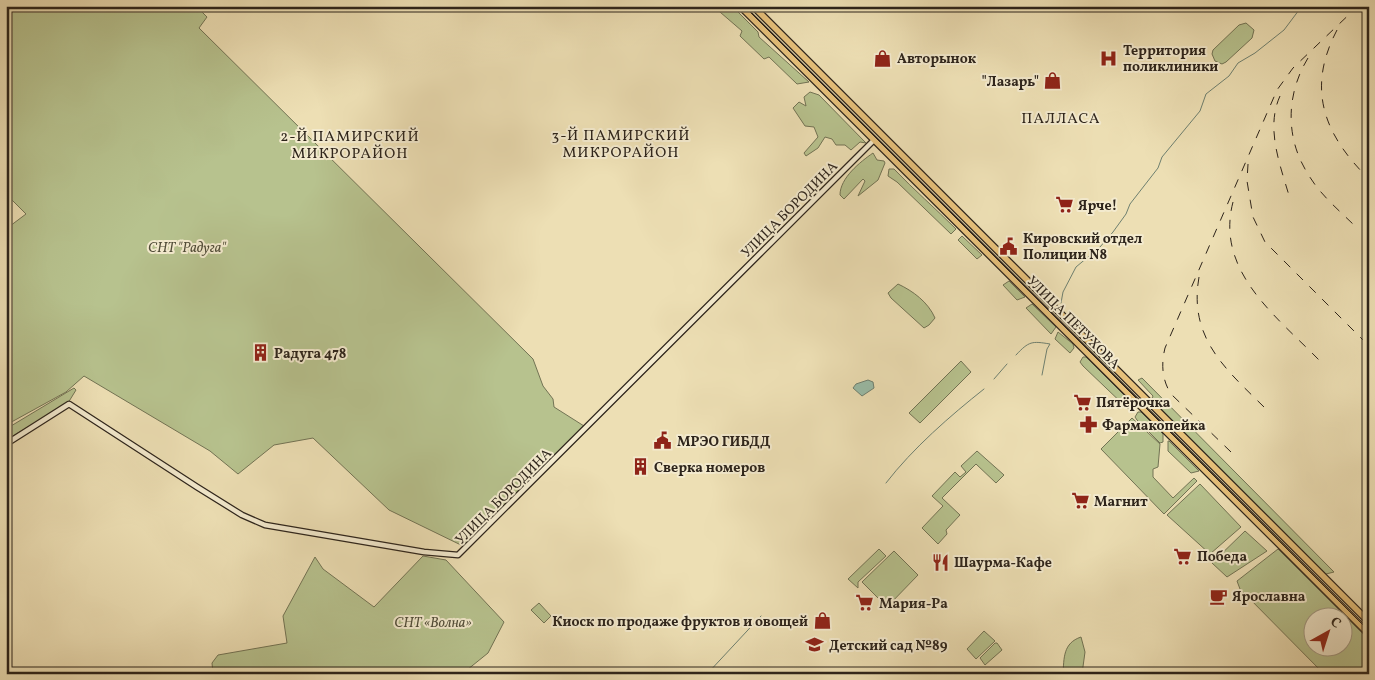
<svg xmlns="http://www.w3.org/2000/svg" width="1375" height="680" viewBox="0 0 1375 680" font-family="Vollkorn,serif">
<rect width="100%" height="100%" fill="#eddfb4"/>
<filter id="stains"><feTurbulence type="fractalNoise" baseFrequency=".004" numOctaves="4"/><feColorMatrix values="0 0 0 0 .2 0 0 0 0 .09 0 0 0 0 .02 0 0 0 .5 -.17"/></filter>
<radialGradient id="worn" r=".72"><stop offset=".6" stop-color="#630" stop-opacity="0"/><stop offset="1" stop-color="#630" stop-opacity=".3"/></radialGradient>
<!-- green -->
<g fill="#b7c28e" stroke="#727354" fill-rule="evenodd">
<polygon points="6,6 196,6 207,17 199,28 533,359 543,386 553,399 554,407 584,426 463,546 389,510 313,438 274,445 238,474 210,451 84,376 66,392 6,425 6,229 26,214 6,194"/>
<polygon points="713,6 732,6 758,32 759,37 809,82 797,84 769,57 764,59 740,36 742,31"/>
<polygon points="1246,23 1254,30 1252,38 1226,62 1222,64 1215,61 1212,54 1213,50 1239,25"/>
<polygon points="810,92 819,95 866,143 860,142 851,150 845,145 836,145 832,139 825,137 818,148 806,156 804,153 818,137 814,127 805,126 793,108 799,102 806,106 804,97"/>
<path d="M873 153 877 160 884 161 885 163 878 180 858 196 865 181 863 179 844 199 840 195C840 178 860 162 873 153Z"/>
<path d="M889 169H894C914 190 935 208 956 229L951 234 897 182 888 176Z"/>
<polygon points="962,236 982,255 977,259 958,240"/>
<polygon points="1009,281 1025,297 1017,300 1003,285"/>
<path d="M898 284C913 291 928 302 935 318L929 325 924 328 891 298 888 293Z"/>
<polygon points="1032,304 1056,327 1051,334 1026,308"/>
<polygon points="1058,332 1073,344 1074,348 1070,353 1055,339"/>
<polygon points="1083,357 1086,357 1131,402 1131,408 1128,409 1083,366 1080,362"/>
<polygon points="961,361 971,372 920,423 909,413"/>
<polygon points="1142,378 1334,572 1326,574 1151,401 1153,396 1138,380"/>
<polygon points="74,388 76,390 68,403 6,440 6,429"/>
<polygon points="1138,412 1141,412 1163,434 1163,442 1160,443 1137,420 1135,417"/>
<polygon points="1132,418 1160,444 1158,467 1153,469 1153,477 1173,498 1194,478 1197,481 1164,514 1101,449"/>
<polygon points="1168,441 1169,441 1199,471 1191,473 1168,451"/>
<polygon points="977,451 1004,475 996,483 976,464 942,498 960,515 946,530 947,534 938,544 922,528 943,506 932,496 955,472 960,477 966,472 961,466"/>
<polygon points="1200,484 1241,527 1210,554 1167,515"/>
<polygon points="1245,531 1267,551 1227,577 1212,563"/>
<polygon points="879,549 886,556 858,582 858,588 848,579"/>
<path d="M1278 549 1369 640V674H1324L1240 589 1237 581ZM1312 618H1342V648H1312Z"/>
<polygon points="894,551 918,575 887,607 862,582"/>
<polygon points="423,556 446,560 504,622 488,653 462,674 213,674 212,663 218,655 287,643 283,616 315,557 323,569 374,607"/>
<polygon points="539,603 551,616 544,623 531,610"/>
<polygon points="984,631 995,641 976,659 967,649"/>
<path d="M1081 637 1085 652 1082 674H1063C1064 658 1063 643 1081 637Z"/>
<polygon points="995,643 997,643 1002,650 985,665 980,658"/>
</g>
<!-- water -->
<polygon fill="#9abda9" stroke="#6e8070" points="868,380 873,382 874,388 862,396 853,388 856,384"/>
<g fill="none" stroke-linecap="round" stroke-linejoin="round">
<!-- stream -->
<g stroke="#6e8070" stroke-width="1">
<polyline points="1061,303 1063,292 1076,267 1100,247 1113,232 1126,214 1130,204 1158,168 1162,157 1200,111 1206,94 1229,76 1238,63 1255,53 1284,30 1302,6"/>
<path d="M1016 355C1029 341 1032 341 1050 344L1047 349 1042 375"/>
<polyline points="994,379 1007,364"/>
<path d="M886 483C913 448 950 416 984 389"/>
<polyline points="707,674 761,616"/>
</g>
<defs>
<polyline id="secondary" points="6,444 69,404 197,487 242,515 265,525 424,552 458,555 874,140"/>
<g id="highway">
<polyline points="740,6 1369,634"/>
<polyline points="753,6 1369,622"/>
</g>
</defs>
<!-- secondary casing -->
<use href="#secondary" stroke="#2d241b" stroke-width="7"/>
<!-- highway casing -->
<use href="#highway" stroke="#2d241b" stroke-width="8"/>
<!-- secondary -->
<use href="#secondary" stroke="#f3eace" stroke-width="4.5"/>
<!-- highway -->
<use href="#highway" stroke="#e6c07a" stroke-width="5.5"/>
<!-- tram -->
<polyline stroke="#2d241b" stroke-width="1" points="744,6 1369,631"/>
<!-- rail -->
<g stroke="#2d241b" stroke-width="1" stroke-dasharray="9 9" stroke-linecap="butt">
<path d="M1337 30C1306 89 1324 135 1369 179"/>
<path d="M1308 58C1286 94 1285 138 1308 174 1320 195 1340 211 1357 228"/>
<path d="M1280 96C1265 129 1281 167 1290 199"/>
<polyline points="1248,164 1247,181 1253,217 1265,242 1369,346"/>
<path d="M1233 202C1215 271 1276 316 1319 360"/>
<path d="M1199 277C1188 340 1228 371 1268 411"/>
<path d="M1231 452 1171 394C1162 380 1161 364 1165 348L1277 90 1293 68 1358 6"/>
</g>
</g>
<!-- icons -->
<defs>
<symbol id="shop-bare" viewBox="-9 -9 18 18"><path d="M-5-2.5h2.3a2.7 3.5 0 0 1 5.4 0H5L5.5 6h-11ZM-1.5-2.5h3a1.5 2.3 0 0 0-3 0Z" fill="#8f2418" stroke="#f3eace" stroke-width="2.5" paint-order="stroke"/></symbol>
<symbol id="hospital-bare" viewBox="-9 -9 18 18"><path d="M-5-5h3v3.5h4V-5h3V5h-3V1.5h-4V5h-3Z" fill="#8f2418" stroke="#f3eace" stroke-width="2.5" paint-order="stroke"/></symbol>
<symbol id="supermarket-bare" viewBox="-9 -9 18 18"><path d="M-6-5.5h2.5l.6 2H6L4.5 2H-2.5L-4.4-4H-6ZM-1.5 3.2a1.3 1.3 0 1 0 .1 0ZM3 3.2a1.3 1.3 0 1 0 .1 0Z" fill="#8f2418" stroke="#f3eace" stroke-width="2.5" paint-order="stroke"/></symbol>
<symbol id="civic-bare" viewBox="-9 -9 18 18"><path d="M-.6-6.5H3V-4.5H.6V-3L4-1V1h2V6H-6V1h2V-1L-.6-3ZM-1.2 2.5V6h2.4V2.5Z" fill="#8f2418" stroke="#f3eace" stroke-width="2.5" paint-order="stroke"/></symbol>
<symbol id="building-bare" viewBox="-9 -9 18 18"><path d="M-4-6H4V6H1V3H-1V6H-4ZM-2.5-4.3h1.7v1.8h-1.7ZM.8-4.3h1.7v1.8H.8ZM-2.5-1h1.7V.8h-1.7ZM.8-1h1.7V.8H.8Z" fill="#8f2418" stroke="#f3eace" stroke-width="2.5" paint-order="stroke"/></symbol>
<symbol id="pharmacy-bare" viewBox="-9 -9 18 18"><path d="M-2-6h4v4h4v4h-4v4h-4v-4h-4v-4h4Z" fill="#8f2418" stroke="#f3eace" stroke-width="2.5" paint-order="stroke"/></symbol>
<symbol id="restaurant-bare" viewBox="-9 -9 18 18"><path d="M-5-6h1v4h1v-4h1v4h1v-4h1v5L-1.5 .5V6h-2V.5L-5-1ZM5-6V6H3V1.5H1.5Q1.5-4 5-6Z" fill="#8f2418" stroke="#f3eace" stroke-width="2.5" paint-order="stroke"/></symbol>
<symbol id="cafe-bare" viewBox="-9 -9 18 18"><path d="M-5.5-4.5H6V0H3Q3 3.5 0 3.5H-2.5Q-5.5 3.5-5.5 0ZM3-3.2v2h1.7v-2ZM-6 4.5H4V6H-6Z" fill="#8f2418" stroke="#f3eace" stroke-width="2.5" paint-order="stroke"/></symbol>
<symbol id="school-bare" viewBox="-9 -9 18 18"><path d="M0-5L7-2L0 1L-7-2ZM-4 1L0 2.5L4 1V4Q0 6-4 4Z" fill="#8f2418" stroke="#f3eace" stroke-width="2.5" paint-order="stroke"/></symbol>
</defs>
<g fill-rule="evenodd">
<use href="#shop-bare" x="870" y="46" width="25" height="25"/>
<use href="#hospital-bare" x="1096" y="46" width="25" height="25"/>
<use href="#shop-bare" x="1040" y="68" width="25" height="25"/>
<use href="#supermarket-bare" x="1052" y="192" width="25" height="25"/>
<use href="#civic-bare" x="996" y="234" width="25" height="25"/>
<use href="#building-bare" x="248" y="340" width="25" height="25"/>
<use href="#supermarket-bare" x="1070" y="390" width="25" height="25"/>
<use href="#pharmacy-bare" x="1076" y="412" width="25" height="25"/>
<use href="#civic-bare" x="650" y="428" width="25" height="25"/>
<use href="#building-bare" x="628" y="454" width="25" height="25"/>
<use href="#supermarket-bare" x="1068" y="488" width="25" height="25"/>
<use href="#supermarket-bare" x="1170" y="544" width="25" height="25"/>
<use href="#restaurant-bare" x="928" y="550" width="25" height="25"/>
<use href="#cafe-bare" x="1206" y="584" width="25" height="25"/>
<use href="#supermarket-bare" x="852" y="590" width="25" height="25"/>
<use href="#shop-bare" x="810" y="608" width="25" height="25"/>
<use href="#school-bare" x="802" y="632" width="25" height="25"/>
</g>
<g text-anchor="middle" stroke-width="4" stroke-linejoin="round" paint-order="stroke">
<!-- poi labels -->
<g font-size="14" font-weight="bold" fill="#2d241b" stroke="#f3eace" text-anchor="start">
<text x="1123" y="55">Территория<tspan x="1123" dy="16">поликлиники</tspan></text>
<text x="897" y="63">Авторынок</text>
<text x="1039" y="86" text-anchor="end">"Лазарь"</text>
<text x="1078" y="210">Ярче!</text>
<text x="1023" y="243">Кировский отдел<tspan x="1023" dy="16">Полиции N8</tspan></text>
<text x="274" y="358">Радуга 478</text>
<text x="1096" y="407">Пятёрочка</text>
<text x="1102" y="430">Фармакопейка</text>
<text x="677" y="446">МРЭО ГИБДД</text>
<text x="654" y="472">Сверка номеров</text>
<text x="1094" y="506">Магнит</text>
<text x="1197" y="561">Победа</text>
<text x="954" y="567">Шаурма-Кафе</text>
<text x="1232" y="601">Ярославна</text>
<text x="879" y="608">Мария-Ра</text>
<text x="808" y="626" text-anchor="end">Киоск по продаже фруктов и овощей</text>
<text x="829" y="650">Детский сад №89</text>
</g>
<!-- street labels -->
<g font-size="14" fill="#2d241b" stroke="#f3eace">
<text transform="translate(789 209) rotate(-45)" y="5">УЛИЦА БОРОДИНА</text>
<text transform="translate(1074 322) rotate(45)" y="5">УЛИЦА ПЕТУХОВА</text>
<text transform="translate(503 496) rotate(-45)" y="5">УЛИЦА БОРОДИНА</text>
</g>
<!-- park labels -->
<g font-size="14" font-style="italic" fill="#504c38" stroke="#f3eace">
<text x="187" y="252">СНТ "Радуга"</text>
<text x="433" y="627">СНТ «Волна»</text>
</g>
<!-- neighbourhood labels -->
<g font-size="15" letter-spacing="1" fill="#2d241b" stroke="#f3eace">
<text x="1061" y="123">ПАЛЛАСА</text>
<text x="621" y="140">3-Й ПАМИРСКИЙ<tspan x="621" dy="17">МИКРОРАЙОН</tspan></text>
<text x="350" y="141">2-Й ПАМИРСКИЙ<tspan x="350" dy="17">МИКРОРАЙОН</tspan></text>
</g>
</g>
<!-- margin -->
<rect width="1375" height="680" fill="none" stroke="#eddfb4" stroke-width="25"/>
<rect x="8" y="8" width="1360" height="665" fill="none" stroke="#2d241b" stroke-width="2.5"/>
<rect x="12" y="12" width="1350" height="655" fill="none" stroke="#2d241b"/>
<!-- north arrow -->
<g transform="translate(1328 632) rotate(39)"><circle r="24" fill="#f3eace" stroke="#a49b86"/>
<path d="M0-4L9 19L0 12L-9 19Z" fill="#8f2418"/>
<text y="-8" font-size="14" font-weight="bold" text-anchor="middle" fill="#2d241b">С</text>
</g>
<rect width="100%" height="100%" filter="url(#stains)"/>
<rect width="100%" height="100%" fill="url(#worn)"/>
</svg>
